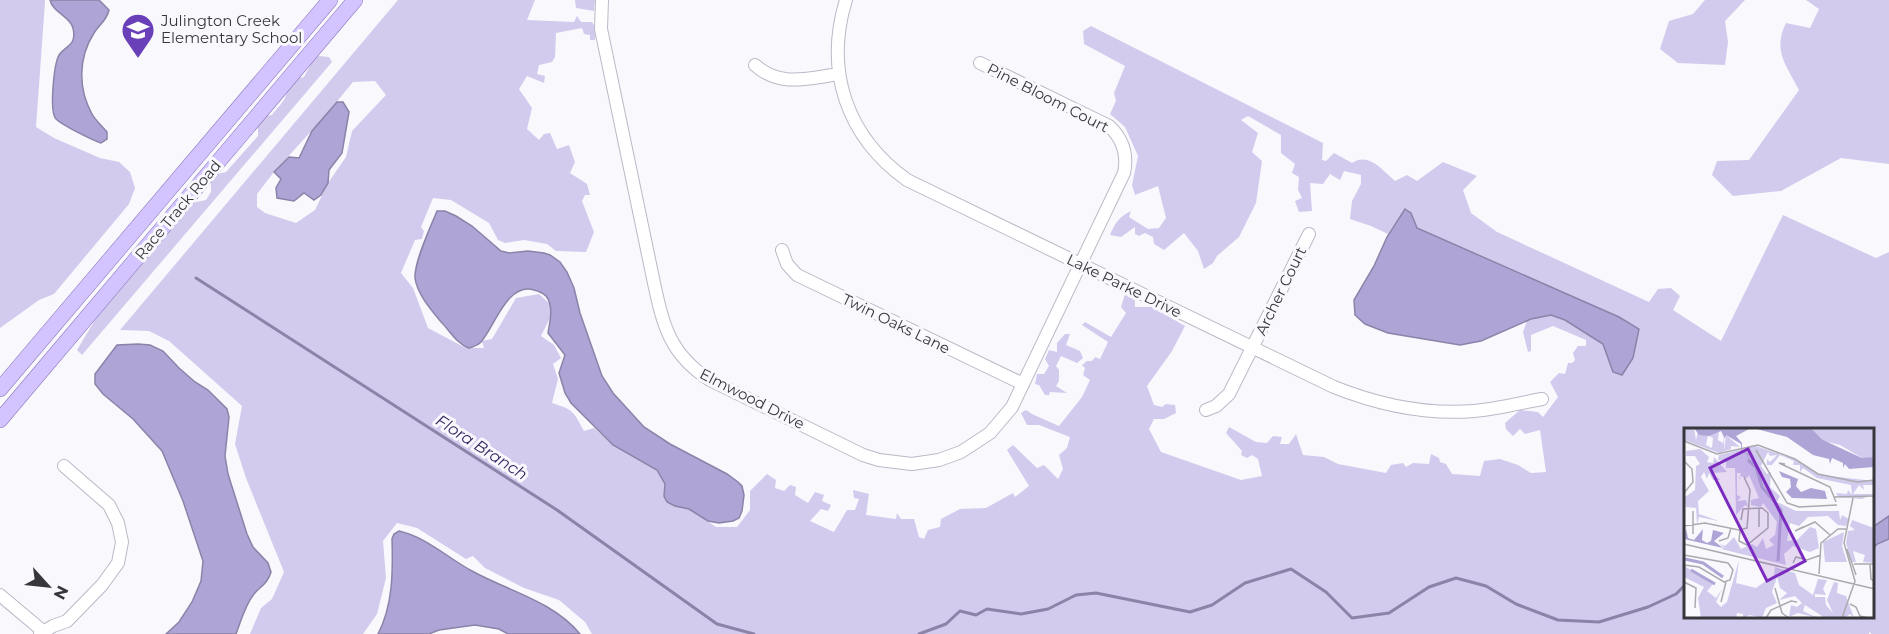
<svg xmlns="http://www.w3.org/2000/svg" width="1889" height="634" viewBox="0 0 1889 634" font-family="Montserrat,sans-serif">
<rect width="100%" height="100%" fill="#f9f8fd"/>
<!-- green -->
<g fill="#d2cbee" fill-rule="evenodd">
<polygon points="0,0 45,0 45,2 36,127 54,138 100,158 119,162 130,172 135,188 129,204 54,294 39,300 0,328"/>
<path d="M398 0H535L527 20 574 22 577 16 581 22H592L596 28 595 40H590V35L584 34 582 28 556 33 555 57 552 62 539 65 537 74 545 76 544 83 527 76 519 89 532 108 527 129 539 140 544 134 550 133 557 149 569 145 575 162 570 173 587 184 590 195H585L582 201 594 232 586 252 556 251 547 244 524 240 505 243 498 240 489 223 451 200 433 198 421 227 424 231 422 239 415 240 401 273 413 288 428 328 462 346 469 348H484L482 341 492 339 516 298 539 294 550 304 551 316 541 336 554 345 561 358 553 364 558 379 552 403C574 410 573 411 584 431L594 428 613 445 657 470 665 484V491L675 506 689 509 716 527H737L750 510V491L767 474 776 480 775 488 784 491 790 485 796 487 795 495 808 503 815 492 824 495 822 501 831 505 828 511 821 509 810 521 834 532 847 510H855L859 499 854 498 853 490 869 494 866 515 896 519 897 513 901 519H914L919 537 924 539 928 530 940 527 941 519 960 509 986 508 1013 493 1015 497 1029 486 1007 450 1013 445 1037 468 1044 465 1058 479 1063 469 1059 455 1067 448 1070 437 1039 425H1027L1021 413 1026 410 1032 414 1059 426 1082 397 1090 380 1083 375 1085 368 1082 365 1087 361H1092L1095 357 1100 359 1108 342 1082 325 1085 322 1111 337 1126 313 1121 307 1125 294 1135 300V307H1152L1185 326 1172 351 1147 386 1154 405 1162 407 1166 404 1175 405 1176 413 1164 419H1154L1149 429 1161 452 1241 480 1262 476 1258 459 1252 455 1247 458 1241 455 1242 451 1226 433 1229 427 1256 442 1267 443 1273 436 1282 437 1280 444H1289L1296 434 1303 455 1324 457 1338 464 1386 473 1391 465 1403 463 1406 467 1413 463 1429 464 1431 454 1439 458 1440 462 1446 464 1452 474 1480 476 1484 461 1500 459 1518 465 1531 473 1546 472 1540 430 1525 434 1520 429 1513 436 1506 429 1505 423 1520 410 1538 412 1543 417 1558 397 1550 382 1559 373 1565 374 1568 363H1572L1575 360 1573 353 1578 346H1586V340L1553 326 1531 335V351L1528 352 1523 332 1527 321 1541 316 1551 315 1566 320 1603 344 1613 372 1619 317 1416 228 1411 213 1405 209 1388 234 1371 226 1350 219 1352 201 1361 184V175L1344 171 1340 180 1330 174 1323 184 1310 183 1312 211 1299 212 1295 201 1302 198 1298 190 1299 177 1292 173 1295 164 1281 153V135L1248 116 1241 120 1258 133 1252 152 1262 161 1256 203 1239 237 1217 256 1213 263 1204 269 1198 251 1184 233 1164 250 1154 244 1153 237 1145 233 1139 236 1135 234V227L1121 237 1110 235C1115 223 1119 217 1131 211L1129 217 1148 229 1159 228 1166 218 1158 186 1135 195 1132 185 1138 156 1125 127 1110 114 1116 101 1114 93 1125 66 1084 44 1083 31 1091 26 1323 143 1322 160 1326 161 1334 153 1352 163C1369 152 1382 170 1395 181L1407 175 1417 181 1443 162 1477 176 1463 190 1471 213 1497 232 1649 302 1658 289 1671 288 1680 296 1673 310 1721 341 1783 215 1876 258 1889 252V516L1873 527 1872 430H1685V618H1872L1873 549 1877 544 1889 539V634H1872L1869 632V634H592L585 622 559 600 524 588 485 568 473 556 466 559 417 528 397 523 383 541 386 578 377 614 363 634H250L261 608 272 599 284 572 246 478 235 444 242 406 169 341 149 331 120 330ZM375 81 386 95 352 131 346 157 328 183 315 210 296 223 265 213 257 207V194L274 172 325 116 353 82Z"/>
<polygon points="575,0 595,0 594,11 576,8"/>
<polygon points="1705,0 1745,0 1725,21 1728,42 1725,65 1678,63 1660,49 1669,21 1693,14"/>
<path d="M1806 0H1889V164L1841 158 1781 191 1733 196 1712 175 1717 161 1749 160 1799 90C1787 66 1772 51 1786 23L1810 28 1819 9Z"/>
<path d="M319 56 329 57 332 62 82 355 77 350 101 310 192 203 206 200 211 192V182L218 174 226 172 258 136V126L264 116 272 115C276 109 282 104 285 98 290 87 287 80 304 77L313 60Z"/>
<polygon points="1065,334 1070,334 1066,345 1080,351 1083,358 1077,363 1061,356 1056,366 1059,370 1059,381 1056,386 1067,393 1050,392 1049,395 1045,395 1039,385 1035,384 1037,374 1044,374 1049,366 1045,359 1049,350 1057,352 1057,343"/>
</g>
<!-- water -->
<g fill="#afa4d6" stroke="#8b83a8" stroke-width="1.5">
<path d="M50 0H99L109 10C107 20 99 25 94 33 78 58 78 89 92 114 96 121 102 126 107 132V139L101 143C92 140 62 125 56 119 49 112 54 64 59 55 66 45 77 46 73 28 70 16 53 13 50 0Z"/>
<polygon points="337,102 343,102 349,112 342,153 329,170 328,183 321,195 314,200 304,193 294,201 277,198 276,188 281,179 274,172 289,157 299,158 312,131"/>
<polygon points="1405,209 1411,213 1417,228 1619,317 1639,329 1633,358 1622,375 1613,372 1603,344 1565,320 1551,315 1531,319 1481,341 1460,345 1388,333 1365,324 1355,315 1354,300 1374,266 1387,237"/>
<path d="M437 211H445L456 216 472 226 501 251 509 253 528 251 544 253 550 255 560 262 567 272 574 288 580 313 602 376 613 393 644 427 670 444 727 474 738 482 742 486 744 495 742 511 739 518 733 521 719 523 708 521 689 509 675 506 667 502 664 496 665 484 657 470 613 445 571 403 565 393 559 373 565 355 548 333C550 321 554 306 546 296 543 293 538 291 534 290 507 282 494 328 481 342 478 345 473 347 469 348 457 344 450 331 442 323 432 311 417 294 415 278 414 262 431 226 437 211Z"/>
<path d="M138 344 150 345 163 351 179 368 195 382 208 390 227 409 229 417 225 456 228 474 247 534 253 547 268 563 271 572C268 583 261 586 254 594 245 605 241 621 236 634H166L179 622 192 602 201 581 203 561 183 501 162 451 133 419 103 394 95 384V374L117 345Z"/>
<polygon points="1889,516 1889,539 1877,544 1873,549 1873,527"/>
<path d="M399 531C426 537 448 558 472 571 508 591 553 601 580 634H508L499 629 475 625 439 630 429 634H378C393 605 393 572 392 539L394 534Z"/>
</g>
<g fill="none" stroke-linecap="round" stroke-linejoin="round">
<!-- stream -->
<g stroke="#8b83a8" stroke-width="3">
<polyline points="196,278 557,510 717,624 754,634"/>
<polyline points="919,634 946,624 960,611 976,615 987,609 1021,614 1048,609 1076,595 1096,593 1190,612 1212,605 1245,583 1291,569 1326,592 1352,618 1389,613 1429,587 1456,578 1486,586 1516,604 1558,620 1599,622 1648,607 1676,594 1685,585"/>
</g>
<defs>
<g id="minor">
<path d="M602 0 601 29 654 283C663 325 670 355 710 380L863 455 879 460 912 464 939 460 961 452 990 433 1012 407 1124 173C1128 154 1123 139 1109 126L980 63"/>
<path d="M846 0C824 71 847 137 907 180L1334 387C1379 405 1425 415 1474 411 1497 409 1520 403 1542 399"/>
<path d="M755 65C780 88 809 78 839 74"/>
<polyline points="782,250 787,264 797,275 1023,384"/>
<polyline points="1206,410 1216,406 1229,394 1309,234"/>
<polyline points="0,595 44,632"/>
<polyline points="40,634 53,626 67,621 102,585 118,563 122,542 118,523 109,505 64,466"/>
</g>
<g id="major">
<polyline points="0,389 330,0"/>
<polyline points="0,420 355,0"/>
</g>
</defs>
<!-- minor casing -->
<use href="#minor" stroke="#bcb9c7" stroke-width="14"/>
<!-- major casing -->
<use href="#major" stroke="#8978ba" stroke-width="16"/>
<!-- minor -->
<use href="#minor" stroke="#fff" stroke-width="12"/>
<!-- major -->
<use href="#major" stroke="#d3c3ff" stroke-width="15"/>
</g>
<!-- icons -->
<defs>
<symbol id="school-pin" viewBox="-11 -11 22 30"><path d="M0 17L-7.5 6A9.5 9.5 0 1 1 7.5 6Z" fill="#6a40b8" stroke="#f9f8fd"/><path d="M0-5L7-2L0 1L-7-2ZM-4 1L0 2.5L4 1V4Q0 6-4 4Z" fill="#fff"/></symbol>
</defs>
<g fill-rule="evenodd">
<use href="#school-pin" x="119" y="11" width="38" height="52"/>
</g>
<g text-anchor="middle" stroke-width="6" stroke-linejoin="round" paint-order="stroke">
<!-- poi labels -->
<g font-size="15" fill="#37363b" stroke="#f9f8fd" text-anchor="start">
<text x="161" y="26">Julington Creek<tspan x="161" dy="17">Elementary School</tspan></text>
</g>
<!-- street labels -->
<g font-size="15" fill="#37363b" stroke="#f9f8fd">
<text transform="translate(1048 98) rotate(27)" y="5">Pine Bloom Court</text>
<text transform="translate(178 210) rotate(-50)" y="5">Race Track Road</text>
<text transform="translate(1124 286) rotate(26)" y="5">Lake Parke Drive</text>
<text transform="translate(1281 291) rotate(-64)" y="5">Archer Court</text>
<text transform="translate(896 324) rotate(26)" y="5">Twin Oaks Lane</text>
<text transform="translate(752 399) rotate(27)" y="5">Elmwood Drive</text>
</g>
<!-- water labels -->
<g font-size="16" font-style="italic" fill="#36225f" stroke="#f9f8fd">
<text transform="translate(482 447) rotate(33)" y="6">Flora Branch</text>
</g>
</g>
<!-- overview -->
<g transform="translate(1684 428)">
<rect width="190" height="190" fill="#f9f8fd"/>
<path d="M0 0H10L12 12 14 3 24 7 22 17 28 20 29 10 25 8 35 2 34 12 39 15 40 8V23L42 7 56 19 47 18V21L35 25 0 12ZM127 0H190V29L180 31 156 17 140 13ZM69 17 110 31 137 47 190 53 189 57H179L180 62 175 57 169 66H190L178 71 154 69 152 65 163 66 164 62 168 67 167 57 133 50 119 40 116 44V37H109L110 33 96 27 88 37H83L81 33 83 36V31L86 34 93 27 86 28 84 24 77 38 83 46 87 44 86 59 96 68 93 74 112 83H155L156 92 158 87 165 91 162 98 154 97 144 88 124 89 115 98 106 95 103 113 113 112 126 99 132 101 135 120 126 124 109 118 100 126 102 137 37 121 40 120 36 116 41 118 50 109 57 121 68 116 73 119 79 110 82 121 90 117 85 112 91 107 93 94 79 75 77 79 67 77V72L75 70 65 47 63 50 56 48V52L55 50 57 45H53V67L57 69 53 73 62 72 64 79 61 77 52 87 51 40H42V33L34 32 35 27 56 22 60 26H63L58 21ZM16 21 25 29 23 34 29 35 30 29 43 44 28 45 36 52H29L25 45 23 51 20 44 17 49 25 63 14 73 15 86 35 93 15 89 13 96 12 80 2 79 1 69 11 62 12 38 16 36 11 28H2V23ZM168 92 190 100V135L179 134 181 127 169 123 172 134H168L162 115 164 103 171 102 166 98ZM160 104 158 118 163 134H141L139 114ZM55 132 52 155 72 160 90 147 91 139 111 145 115 157 129 167 134 151 143 152 139 161 142 167 131 166V169H141L142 177 149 185 143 172 150 154 154 155 153 165 162 168 170 190 166 186 161 190H141L121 177 119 183 134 190 114 185 105 189 107 177 113 179 118 175 111 168 95 172 103 165 96 160 93 149 88 164 93 175 82 180 78 190 66 187 59 190V186L53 185 52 190H17L14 170 20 159 0 149V138L30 155 23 163 32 170 38 161 32 174 37 179 43 174Z" fill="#d2cbee"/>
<path d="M10 0H67L52 8 58 15V23L64 26 65 34 63 26 57 25V16L42 7 41 11 37 3 25 8 15 7ZM69 0H127L139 12 178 30 190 29V39L165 41 161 36 159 40V35L148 30 146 36 145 31 129 27 103 9ZM95 43 114 51 112 58 117 64 127 60 141 63 143 71 108 70 102 64 107 59 106 51 98 49ZM2 100 4 110 10 112 19 101 18 112 23 115 27 113 29 102 40 105 30 113 39 120 0 111Z" fill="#afa4d6"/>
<path fill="none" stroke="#afa4d6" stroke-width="3" d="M64 32 72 39 78 59 97 82 94 133M1 131 19 135 39 149M7 142 31 156"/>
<path fill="none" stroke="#abaaaf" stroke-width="1.5" d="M0 13 33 26 74 17 111 31 134 46 173 54 191 52M72 22 103 75 115 79 153 77M0 33 8 41 9 54 0 65M101 36 95 35 146 59 152 74M150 69 191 68M9 83V106M0 98 21 95 55 102 63 100 66 62 60 49M75 99V80M119 99 111 103 131 94 146 107M56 102 55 113 63 117 84 100V85L78 80 59 81 57 92M35 113 44 110 47 100M0 116 191 161M163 121 172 147M0 127 44 135 49 142 46 152 40 154 15 139 0 137M109 135 112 129 123 132 137 127M170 136H191M186 136 187 151 191 154M135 146 137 115 154 101H162M0 154 12 160 11 180M91 160 98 185 105 190M37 174 42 154M166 176 172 179 176 188 184 190M82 190 87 182 107 173 113 174M158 190 171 153 160 115 169 70"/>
<path fill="#7b2cbf" fill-opacity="0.15" stroke="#7b2cbf" stroke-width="3" d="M64 21 121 133 83 153 26 40Z"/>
<rect width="190" height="190" fill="none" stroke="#37363b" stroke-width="3"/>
</g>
<!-- north arrow -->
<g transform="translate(48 586) rotate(117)" stroke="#f9f8fd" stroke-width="4.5" paint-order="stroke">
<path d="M0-4.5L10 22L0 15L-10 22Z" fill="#37363b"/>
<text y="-9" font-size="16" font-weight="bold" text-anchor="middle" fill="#37363b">N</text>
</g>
</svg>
